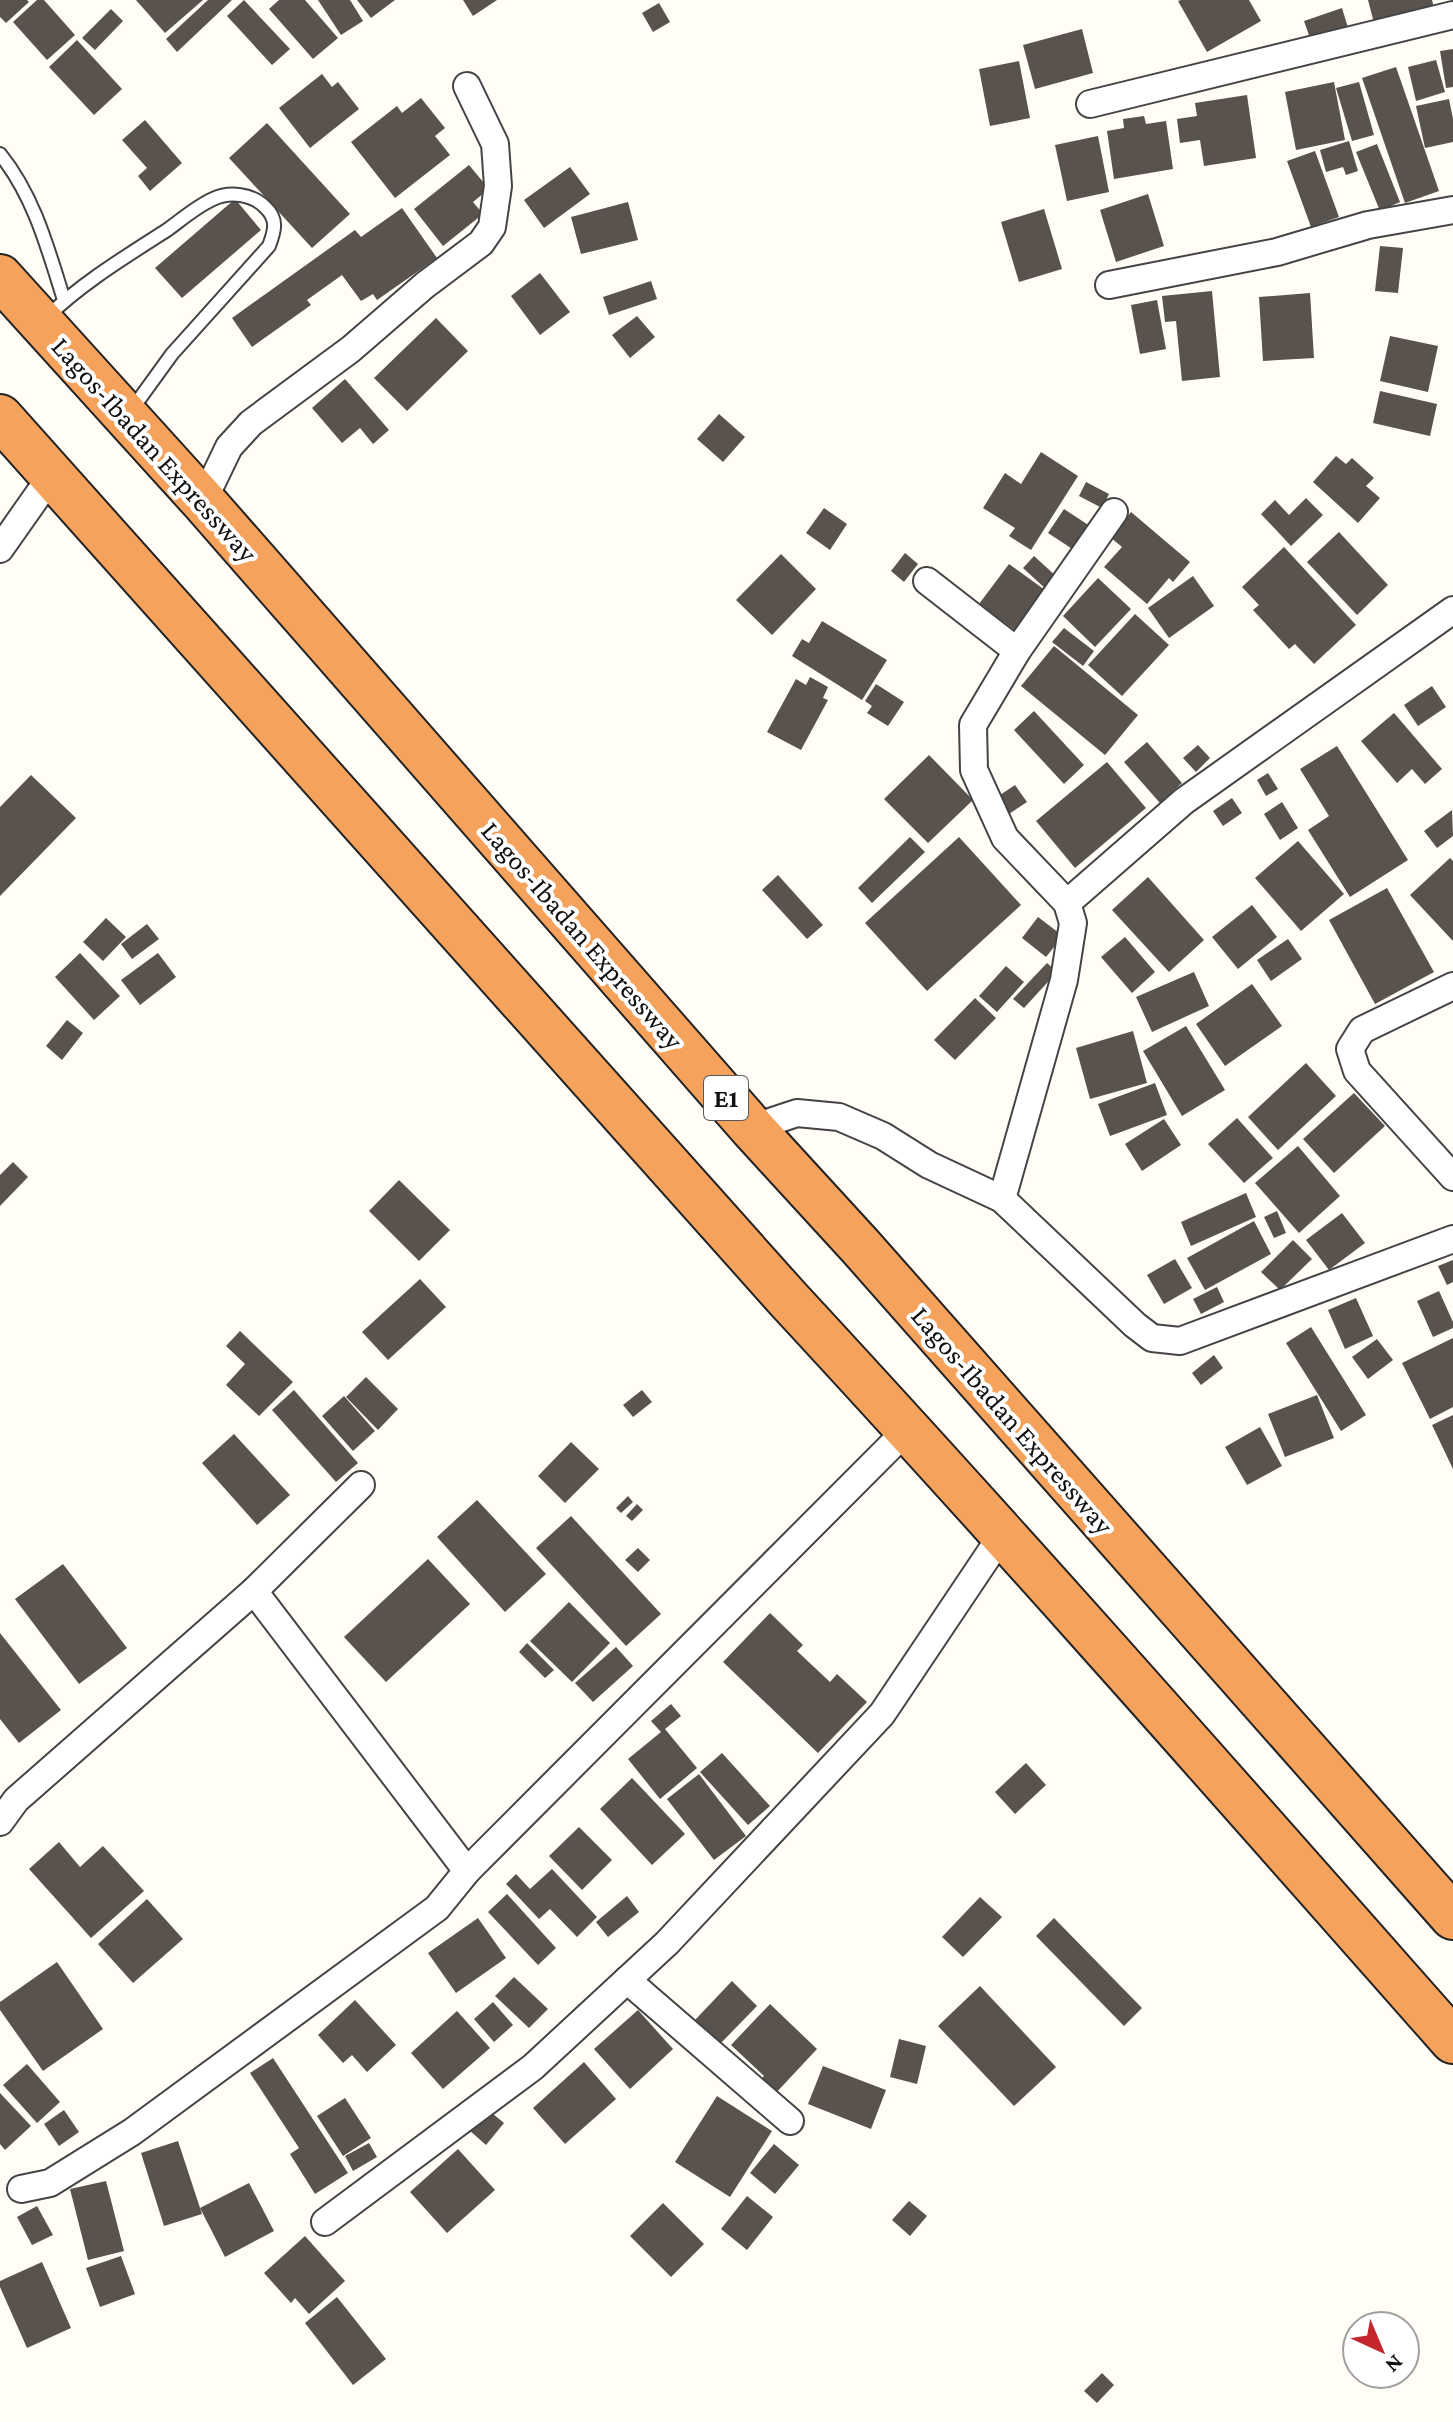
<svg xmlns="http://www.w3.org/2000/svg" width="1453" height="2422" viewBox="0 0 1453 2422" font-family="'Crimson Pro',serif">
<rect width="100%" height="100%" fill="#fffdf5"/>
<!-- building -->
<g fill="#5a524d">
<polygon points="0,0 27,0 29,2 6,23 0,17"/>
<polygon points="37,0 44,0 75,35 47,60 13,22"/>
<polygon points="136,0 203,0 165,33"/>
<polygon points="208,0 232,0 177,52 166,39"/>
<polygon points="244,0 290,49 272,65 227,16"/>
<polygon points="279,0 305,0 338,38 313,59 269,9"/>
<polygon points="318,0 350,0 363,21 341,35"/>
<polygon points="357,0 395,0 371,18"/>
<polygon points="463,0 497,0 473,16"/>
<polygon points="1181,0 1249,0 1261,21 1207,52 1178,1"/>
<polygon points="1368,0 1432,0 1434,8 1374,23"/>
<polygon points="659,3 670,22 653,32 642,13"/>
<polygon points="1342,8 1349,31 1312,44 1304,21"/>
<polygon points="111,9 123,21 95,50 82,38"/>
<polygon points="1082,29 1093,73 1035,89 1023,45"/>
<polygon points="77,40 122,89 94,115 49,67"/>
<polygon points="1453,49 1453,87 1446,88 1440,51"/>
<polygon points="1436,60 1445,92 1416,101 1408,67"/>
<polygon points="1019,61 1030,118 990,126 979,69"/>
<polygon points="1396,67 1439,191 1405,203 1362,78"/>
<polygon points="322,74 332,87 338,82 359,109 310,148 279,108"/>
<polygon points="1334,82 1345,140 1296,150 1285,92"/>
<polygon points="1359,82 1374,135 1352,141 1336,88"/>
<polygon points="1247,95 1256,158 1204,166 1200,140 1180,143 1177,119 1197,116 1195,103"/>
<polygon points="421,98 445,128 435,136 450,155 395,198 351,142 397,106 402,113"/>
<polygon points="1449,99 1453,119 1453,142 1425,148 1416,106"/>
<polygon points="1144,116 1146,124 1166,121 1173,169 1114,179 1107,131 1124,128 1123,119"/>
<polygon points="145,120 182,163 150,191 138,176 147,168 122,140"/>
<polygon points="267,123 350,214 312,248 229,158"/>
<polygon points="1098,136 1109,192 1067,201 1055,145"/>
<polygon points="1349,141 1358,171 1346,175 1343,167 1326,172 1320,150"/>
<polygon points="1377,144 1400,202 1380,211 1356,152"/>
<polygon points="1315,151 1339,217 1311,227 1287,161"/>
<polygon points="469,165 489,189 473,202 483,214 443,246 414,209"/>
<polygon points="570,167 590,194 544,228 524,200"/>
<polygon points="1148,194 1164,246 1116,262 1100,210"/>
<polygon points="235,199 261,230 182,298 155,268"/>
<polygon points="628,202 638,240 581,254 571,217"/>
<polygon points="402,208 437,258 377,300 373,294 361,301 342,275 307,300 311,305 252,347 232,318 355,230 361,237"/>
<polygon points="1044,209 1062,269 1019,282 1001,222"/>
<polygon points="1380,246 1403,248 1398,293 1375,291"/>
<polygon points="540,273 570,312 540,335 511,296"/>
<polygon points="651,281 657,299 609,315 603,297"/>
<polygon points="1212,291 1220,377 1182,381 1176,321 1165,322 1162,296"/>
<polygon points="1310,293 1314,358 1263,361 1259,297"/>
<polygon points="1157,300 1166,349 1140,354 1131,305"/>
<polygon points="637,316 655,337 630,358 612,335"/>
<polygon points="436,318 468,351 407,411 374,378"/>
<polygon points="1390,336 1438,346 1428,392 1380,381"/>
<polygon points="345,379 389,430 373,444 360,428 342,443 312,408"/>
<polygon points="1380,391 1437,404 1430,436 1373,423"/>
<polygon points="719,414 745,437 723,462 697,439"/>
<polygon points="1041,452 1078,476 1031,550 1009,536 1015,528 983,508 1005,473 1021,484"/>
<polygon points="1336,456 1346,464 1352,458 1374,478 1366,486 1380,498 1358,523 1313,482"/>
<polygon points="1086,482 1109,494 1102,508 1079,496"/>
<polygon points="1306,498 1323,515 1291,546 1261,514 1275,500 1289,515"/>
<polygon points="824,508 847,524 830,550 806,533"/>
<polygon points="1064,509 1093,528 1077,552 1048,533"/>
<polygon points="1131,512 1190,562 1173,582 1169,578 1147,604 1104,567 1122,547 1110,537"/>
<polygon points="1339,532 1388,585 1357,615 1307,562"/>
<polygon points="1284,547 1356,625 1314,664 1295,644 1289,649 1253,610 1259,605 1242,587"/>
<polygon points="905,553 918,564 904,582 891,571"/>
<polygon points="781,554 816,589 772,635 736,600"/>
<polygon points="1034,556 1057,577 1047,590 1023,568"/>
<polygon points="1009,564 1049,593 1020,634 979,604"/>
<polygon points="1193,576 1214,606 1169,638 1148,608"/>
<polygon points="1098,578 1131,609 1095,647 1063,616"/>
<polygon points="1135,614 1169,645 1122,696 1088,665"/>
<polygon points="822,621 887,660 862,700 792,656 802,639 809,643"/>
<polygon points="1064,628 1094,651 1083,666 1052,642"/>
<polygon points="1054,646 1138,715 1105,755 1021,686"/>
<polygon points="810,677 828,687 823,698 828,700 801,750 767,732 796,679 806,685"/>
<polygon points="876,684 904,702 888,726 867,713 872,706 865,701"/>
<polygon points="1432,686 1446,707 1418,726 1404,705"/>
<polygon points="1034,711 1084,765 1064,784 1014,730"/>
<polygon points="1394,713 1442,769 1425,784 1412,769 1397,783 1361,741"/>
<polygon points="1147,742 1182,783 1160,803 1124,762"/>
<polygon points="1198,745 1210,758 1196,772 1183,758"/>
<polygon points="1337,746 1408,860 1350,897 1308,830 1329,816 1300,769"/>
<polygon points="929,755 973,800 928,843 884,799"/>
<polygon points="1107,762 1146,808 1075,868 1036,821"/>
<polygon points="1268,773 1278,789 1266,796 1257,780"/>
<polygon points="31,775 76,818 0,896 0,807"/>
<polygon points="1015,785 1027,802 1009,814 997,797"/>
<polygon points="1232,798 1242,813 1223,826 1213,811"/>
<polygon points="1282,802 1298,828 1280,840 1264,814"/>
<polygon points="1452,810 1453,836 1437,848 1424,831"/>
<polygon points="910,837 925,852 872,903 858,888"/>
<polygon points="959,837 1021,905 927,991 865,923"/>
<polygon points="1298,841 1344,894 1301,931 1255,878"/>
<polygon points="1450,858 1453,861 1453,941 1410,895"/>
<polygon points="778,875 823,925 807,939 762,890"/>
<polygon points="1148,877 1204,940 1169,972 1112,910"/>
<polygon points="1387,888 1434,972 1375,1004 1329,920"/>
<polygon points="1252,905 1277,937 1238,969 1212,937"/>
<polygon points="1038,917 1063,936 1046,957 1022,938"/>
<polygon points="106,918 126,937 103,961 83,942"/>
<polygon points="147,924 159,939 132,959 121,944"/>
<polygon points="1125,937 1155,972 1132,993 1101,957"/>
<polygon points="1288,939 1302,959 1271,981 1257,960"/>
<polygon points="80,953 120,996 94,1020 55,977"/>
<polygon points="158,953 176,977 140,1005 121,980"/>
<polygon points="1047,963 1057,972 1024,1008 1013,999"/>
<polygon points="1006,966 1024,982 997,1012 979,996"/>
<polygon points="1194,972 1209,1006 1152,1032 1136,997"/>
<polygon points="1252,984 1282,1026 1225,1066 1196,1024"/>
<polygon points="975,998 996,1018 955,1060 934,1040"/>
<polygon points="67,1020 83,1033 62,1060 46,1046"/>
<polygon points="1186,1026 1225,1090 1182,1116 1143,1051"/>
<polygon points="1133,1031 1147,1083 1090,1099 1076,1048"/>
<polygon points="1306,1063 1336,1096 1278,1150 1248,1117"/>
<polygon points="1155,1083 1167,1115 1110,1136 1098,1104"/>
<polygon points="1354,1093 1385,1126 1334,1173 1303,1139"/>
<polygon points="1237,1118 1273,1158 1244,1183 1208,1144"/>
<polygon points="1164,1119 1181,1145 1142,1171 1125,1144"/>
<polygon points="1298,1146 1340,1196 1299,1233 1255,1183"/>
<polygon points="13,1162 28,1177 0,1206 0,1175"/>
<polygon points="399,1180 450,1230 419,1261 369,1211"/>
<polygon points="1246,1193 1256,1217 1191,1246 1181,1222"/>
<polygon points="1277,1211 1286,1233 1274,1238 1264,1217"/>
<polygon points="1342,1213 1365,1243 1329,1270 1306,1240"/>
<polygon points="1254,1221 1271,1254 1205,1290 1187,1258"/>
<polygon points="1293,1240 1312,1259 1280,1290 1261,1272"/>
<polygon points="1175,1259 1192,1288 1164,1304 1147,1275"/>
<polygon points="1453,1260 1453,1282 1447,1285 1438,1266"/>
<polygon points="420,1279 446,1307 388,1360 362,1332"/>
<polygon points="1217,1287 1224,1302 1201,1314 1193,1299"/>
<polygon points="1439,1291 1453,1322 1453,1328 1433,1337 1417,1301"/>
<polygon points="1356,1298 1373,1336 1345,1349 1328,1310"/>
<polygon points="1311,1327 1366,1415 1341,1431 1286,1343"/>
<polygon points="240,1331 293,1382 259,1416 226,1385 245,1364 226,1346"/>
<polygon points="1453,1338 1453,1407 1430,1419 1402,1363"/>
<polygon points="1377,1339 1393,1360 1368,1379 1352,1357"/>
<polygon points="1214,1355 1223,1368 1201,1385 1192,1373"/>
<polygon points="366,1377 398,1409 378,1430 346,1397"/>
<polygon points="294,1390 358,1463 336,1482 272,1410"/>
<polygon points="642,1390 652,1402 633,1417 623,1405"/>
<polygon points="1317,1395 1334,1438 1285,1457 1268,1414"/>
<polygon points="344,1396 375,1431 353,1451 322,1416"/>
<polygon points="1453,1415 1453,1469 1432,1425"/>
<polygon points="1260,1427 1282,1466 1247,1485 1225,1447"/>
<polygon points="234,1434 290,1495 257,1525 202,1463"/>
<polygon points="571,1442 599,1469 565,1503 538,1476"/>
<polygon points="628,1496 633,1502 621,1513 616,1508"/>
<polygon points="477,1500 546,1574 505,1612 437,1537"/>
<polygon points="637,1504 643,1510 632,1521 626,1516"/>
<polygon points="571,1516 661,1614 626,1646 536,1548"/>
<polygon points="638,1548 650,1560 638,1572 625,1560"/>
<polygon points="428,1559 470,1604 386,1682 344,1637"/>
<polygon points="63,1564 127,1648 79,1684 15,1599"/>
<polygon points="569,1602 610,1643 572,1682 530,1641"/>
<polygon points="770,1613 803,1645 797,1651 830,1682 837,1674 867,1702 818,1753 723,1662"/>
<polygon points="0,1633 61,1710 19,1743 0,1719"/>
<polygon points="527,1643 554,1670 545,1678 519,1652"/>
<polygon points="616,1647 633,1666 593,1702 575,1683"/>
<polygon points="671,1704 681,1716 665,1729 697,1768 660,1799 628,1759 661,1732 651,1721"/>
<polygon points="722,1753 770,1806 748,1825 700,1772"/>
<polygon points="1026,1763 1046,1785 1015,1814 995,1792"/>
<polygon points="699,1774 746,1836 714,1860 667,1799"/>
<polygon points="632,1778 685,1834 652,1865 600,1809"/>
<polygon points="579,1827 612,1860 582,1890 549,1856"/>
<polygon points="59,1842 80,1867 103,1846 144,1891 91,1938 29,1869"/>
<polygon points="552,1869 597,1917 577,1937 550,1909 539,1919 506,1884 516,1874 530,1889"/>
<polygon points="507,1894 556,1948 538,1965 488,1912"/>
<polygon points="627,1896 639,1912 608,1937 596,1922"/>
<polygon points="980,1897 1002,1917 963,1957 942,1937"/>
<polygon points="147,1899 183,1939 133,1983 98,1944"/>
<polygon points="478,1918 506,1958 456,1993 428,1953"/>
<polygon points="1054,1918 1142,2008 1124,2026 1036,1936"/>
<polygon points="57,1962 103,2029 43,2071 0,2010 0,2002"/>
<polygon points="514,1977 548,2009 529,2028 495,1996"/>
<polygon points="732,1981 757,2006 720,2044 695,2020"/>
<polygon points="980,1986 1056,2067 1014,2106 938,2026"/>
<polygon points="355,2000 396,2045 367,2072 352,2055 343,2063 318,2035"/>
<polygon points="493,2002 513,2025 494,2042 474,2019"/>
<polygon points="770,2004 817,2049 774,2095 759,2081 764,2076 731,2045"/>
<polygon points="638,2010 673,2049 630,2089 594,2049"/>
<polygon points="457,2011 490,2048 443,2089 411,2053"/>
<polygon points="899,2039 926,2046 917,2084 890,2077"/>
<polygon points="273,2058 348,2173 315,2194 290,2154 299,2148 250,2073"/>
<polygon points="584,2062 616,2099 565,2144 533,2108"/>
<polygon points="27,2064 60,2102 37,2123 3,2085"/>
<polygon points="823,2066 886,2090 871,2129 808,2104"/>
<polygon points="0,2093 31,2126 5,2150 0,2144"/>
<polygon points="717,2096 772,2131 730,2197 675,2162"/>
<polygon points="345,2098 371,2138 343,2156 317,2116"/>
<polygon points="487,2109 504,2123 486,2145 469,2130"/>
<polygon points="64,2110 79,2132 59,2146 44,2124"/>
<polygon points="178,2141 202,2214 164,2226 141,2153"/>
<polygon points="369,2143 377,2157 353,2171 345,2156"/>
<polygon points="774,2144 799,2165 775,2194 750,2173"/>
<polygon points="458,2149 495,2190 447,2233 410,2192"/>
<polygon points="106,2181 124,2251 88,2260 70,2189"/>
<polygon points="249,2183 274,2231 225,2257 200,2208"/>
<polygon points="747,2196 773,2217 747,2250 721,2229"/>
<polygon points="909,2201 927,2216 910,2236 892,2220"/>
<polygon points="663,2203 704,2244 671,2277 630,2236"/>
<polygon points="37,2206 53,2235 32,2245 17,2217"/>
<polygon points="305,2236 345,2281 309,2314 295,2298 291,2303 264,2273"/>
<polygon points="121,2256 135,2294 100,2307 86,2268"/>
<polygon points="42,2262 71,2328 27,2348 0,2287 0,2281"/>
<polygon points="337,2297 386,2359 353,2385 305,2323"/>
<polygon points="1102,2373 1114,2385 1097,2403 1084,2391"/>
</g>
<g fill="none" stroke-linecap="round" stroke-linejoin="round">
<defs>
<g id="lane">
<path d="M0 154C34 196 48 249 64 300"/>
<path d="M47 317C82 283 125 257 167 230 181 220 197 206 213 199 230 191 252 194 265 207 278 219 275 230 269 246L172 354 130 412"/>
</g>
<g id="street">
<polyline points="1090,104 1453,15"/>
<polyline points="1109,285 1277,252 1368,225 1453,210"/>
<polyline points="203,501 229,447 251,423 351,349 425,285 481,243 492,227 498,186 495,144 467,86"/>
<polyline points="0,549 52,475"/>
<polyline points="927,581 1017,651"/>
<polyline points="1067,903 1184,801 1453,610"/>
<polyline points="1453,986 1362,1030 1350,1049 1357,1071 1453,1177"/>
<polyline points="752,1128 797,1113 839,1117 883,1136 929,1165 1002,1199 1135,1325 1152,1338 1180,1341 1453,1239"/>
<polyline points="1002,1199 1064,980 1073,923 1067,903 1005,838 974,770 973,725 1017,651 1114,512"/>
<polyline points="254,1591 467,1871"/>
<polyline points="0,1822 16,1800 254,1591 361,1485"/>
<polyline points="627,1980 790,2121"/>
<polyline points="21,2189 50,2183 132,2132 437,1908 467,1871 908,1429"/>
<polyline points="325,2222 533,2067 667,1943 882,1714 1002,1535"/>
</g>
<g id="highway">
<polyline points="0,277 203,501 752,1128 861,1247 1453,1917"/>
<path d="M0 417 788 1299C1014 1543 1233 1792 1453 2041"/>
</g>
</defs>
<!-- lane casing -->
<use href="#lane" stroke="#444" stroke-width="16"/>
<!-- street casing -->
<use href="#street" stroke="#444" stroke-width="30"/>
<!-- highway casing -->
<use href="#highway" stroke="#222" stroke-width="48"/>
<!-- lane -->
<use href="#lane" stroke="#fff" stroke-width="12"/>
<!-- street -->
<use href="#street" stroke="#fff" stroke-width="26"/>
<!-- highway -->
<use href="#highway" stroke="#f5a25d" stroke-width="44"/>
</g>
<g text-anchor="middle" stroke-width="8" stroke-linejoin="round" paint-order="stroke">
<!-- shield labels -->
<rect fill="#fff" stroke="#585858" stroke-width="2" x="704" y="1076" width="44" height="44" rx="6"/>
<g font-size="26" font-weight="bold" fill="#111">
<text x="726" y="1107">E1</text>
</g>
<!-- street labels -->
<g font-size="28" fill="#111" stroke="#fff">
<text transform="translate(155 449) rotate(48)" y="10">Lagos-Ibadan Expressway</text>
<text transform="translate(583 935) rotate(49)" y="10">Lagos-Ibadan Expressway</text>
<text transform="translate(1013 1420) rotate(49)" y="10">Lagos-Ibadan Expressway</text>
</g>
</g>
<!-- north arrow -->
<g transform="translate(1381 2350) rotate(136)"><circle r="38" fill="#ffffff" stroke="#a0a0a0" stroke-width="2"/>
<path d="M0-6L14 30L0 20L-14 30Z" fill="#c4262e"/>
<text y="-12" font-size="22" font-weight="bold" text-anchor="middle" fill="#111111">N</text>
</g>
</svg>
